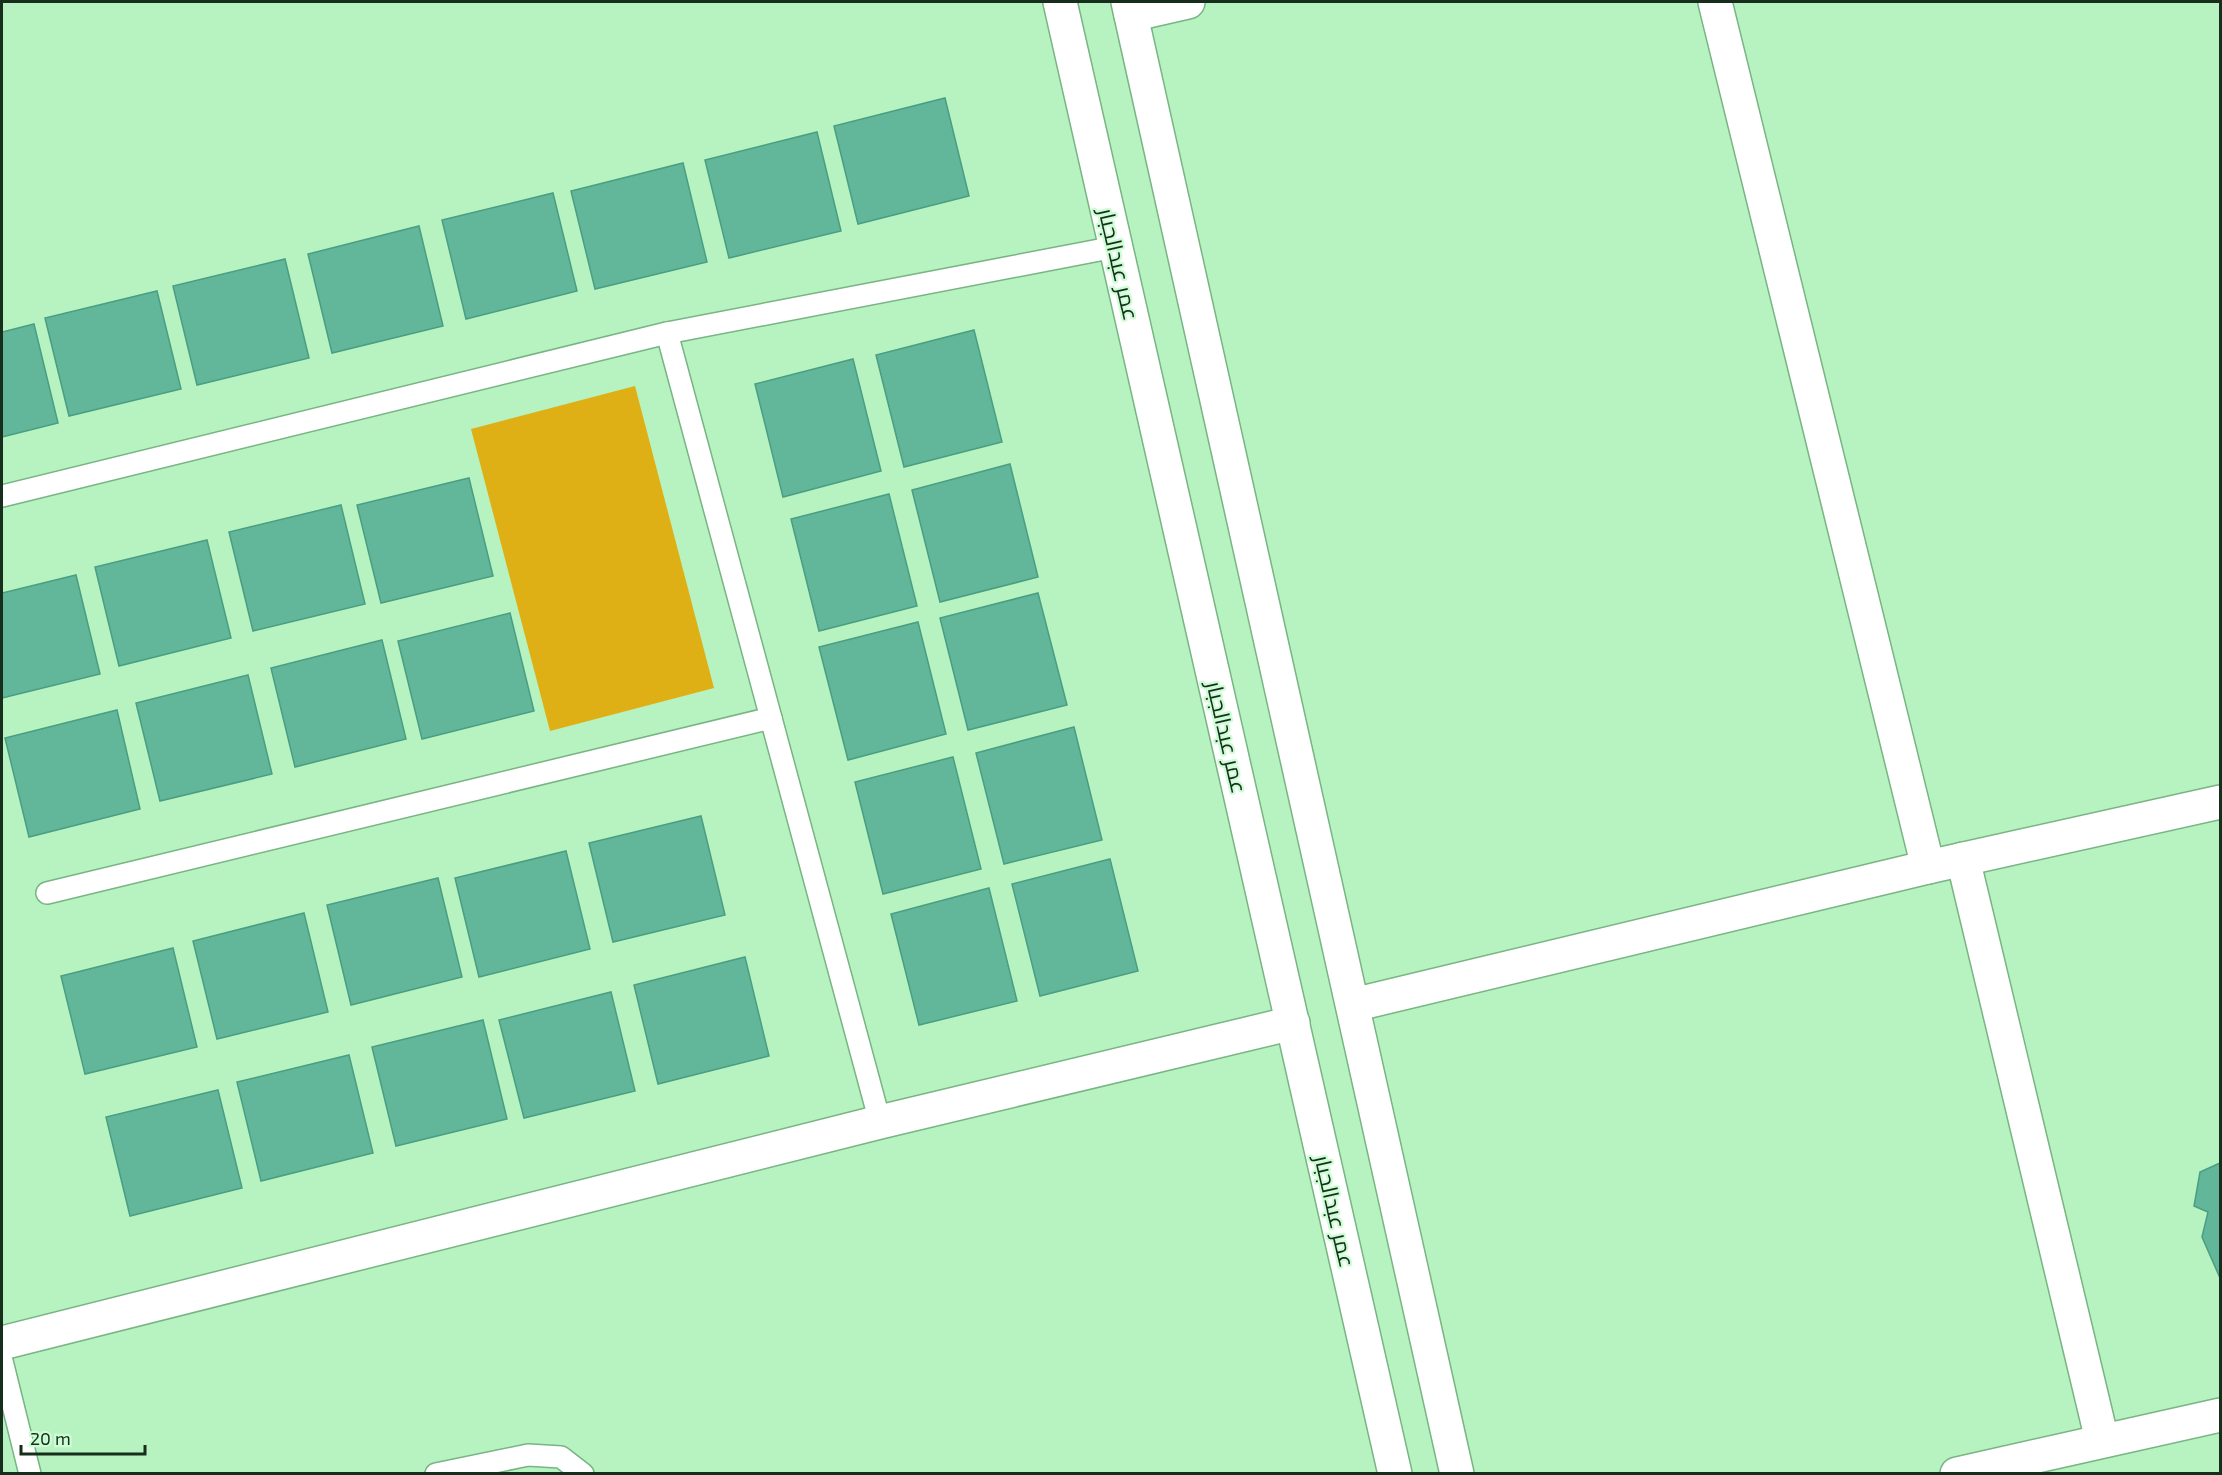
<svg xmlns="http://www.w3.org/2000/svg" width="2222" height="1475" viewBox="0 0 2222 1475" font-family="'Exo 2',Cairo,sans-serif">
<rect width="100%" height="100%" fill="#b6f3c0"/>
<!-- green -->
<polygon fill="#dfb016" points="635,386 714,688 550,731 471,429"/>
<!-- building -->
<g fill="#62b699" stroke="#4a9e82" stroke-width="1.5">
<polygon points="945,98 969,196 858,224 834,126"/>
<polygon points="817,132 841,231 729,258 705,160"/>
<polygon points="683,163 707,262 595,289 571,191"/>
<polygon points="553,193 577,291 466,319 442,220"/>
<polygon points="419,226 443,326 332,353 308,254"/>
<polygon points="285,259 309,358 197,385 173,286"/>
<polygon points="157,291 181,389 69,416 45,318"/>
<polygon points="34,324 58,423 2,437 2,332"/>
<polygon points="974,330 1002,442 904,467 876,355"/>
<polygon points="853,359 881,471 783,497 755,384"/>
<polygon points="1010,464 1038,577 940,602 912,490"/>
<polygon points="469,478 493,576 381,603 357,505"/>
<polygon points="889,494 917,606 819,631 791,519"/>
<polygon points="341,505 365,604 253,631 229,532"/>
<polygon points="207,540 231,638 119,666 95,567"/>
<polygon points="76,575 100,674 2,698 2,593"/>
<polygon points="1038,593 1067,705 968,730 940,618"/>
<polygon points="510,613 534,711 422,739 398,641"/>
<polygon points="918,622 946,734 848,760 819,647"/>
<polygon points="382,640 406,739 295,767 271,668"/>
<polygon points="248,675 272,774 160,801 136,703"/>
<polygon points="117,710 140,809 29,837 5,738"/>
<polygon points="1074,727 1102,840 1004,864 976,753"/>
<polygon points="953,757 981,869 883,894 855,782"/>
<polygon points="701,816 725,915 613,942 589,843"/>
<polygon points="566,851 590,949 479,977 455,878"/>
<polygon points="1110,859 1138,971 1040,996 1012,884"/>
<polygon points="438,878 462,977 351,1005 327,905"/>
<polygon points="989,888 1017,1001 919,1025 891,914"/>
<polygon points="304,913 328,1012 217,1039 193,941"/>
<polygon points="173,948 197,1047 85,1074 61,976"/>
<polygon points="745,957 769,1056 658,1084 634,985"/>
<polygon points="611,992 635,1091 524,1118 499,1020"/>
<polygon points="483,1020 507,1119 396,1146 372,1047"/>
<polygon points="349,1055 373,1153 261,1181 237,1082"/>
<polygon points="218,1090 242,1188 130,1216 106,1117"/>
<polygon points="2220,1163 2220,1278 2202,1237 2208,1212 2194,1206 2200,1172"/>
</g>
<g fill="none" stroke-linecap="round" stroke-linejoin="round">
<defs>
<g id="service">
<polyline points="667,333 880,1122"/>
<polyline points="2,496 667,333 1115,247"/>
<polyline points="47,893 771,718"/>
<polyline points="2,1361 30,1474"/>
<polyline points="436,1474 528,1455 561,1457 583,1474"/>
</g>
<g id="minor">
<polyline points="1060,2 1395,1474"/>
<polyline points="1128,2 1457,1474"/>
<polyline points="1715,2 1928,867"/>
<polyline points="1131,15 1188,2"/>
<polyline points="1963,859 2102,1440"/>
<polyline points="1353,1005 1928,867 2220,802"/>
<polyline points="2,1343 880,1122 1293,1023"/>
<polyline points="1957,1474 2220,1415"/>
</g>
</defs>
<!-- service casing -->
<use href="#service" stroke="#79b484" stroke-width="24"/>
<!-- minor casing -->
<use href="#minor" stroke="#79b484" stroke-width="36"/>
<!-- service -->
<use href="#service" stroke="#fff" stroke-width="21"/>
<!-- minor -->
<use href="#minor" stroke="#fff" stroke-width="33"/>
</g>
<g text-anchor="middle" stroke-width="4.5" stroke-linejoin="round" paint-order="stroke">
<!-- street labels -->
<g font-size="22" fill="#162e1b" stroke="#cdfdd4">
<text transform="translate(1119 264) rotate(77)" y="8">عمر عبدالجبار</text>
<text transform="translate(1227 737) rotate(77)" y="8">عمر عبدالجبار</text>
<text transform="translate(1335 1211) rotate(77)" y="8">عمر عبدالجبار</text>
</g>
</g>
<!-- border -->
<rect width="2222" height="1475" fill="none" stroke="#162e1b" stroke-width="6"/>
<!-- scale -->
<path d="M21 1445v9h124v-9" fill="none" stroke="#162e1b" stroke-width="3"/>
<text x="30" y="1445" font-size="18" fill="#162e1b" stroke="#cdfdd4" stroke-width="4.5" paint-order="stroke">20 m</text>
</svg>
